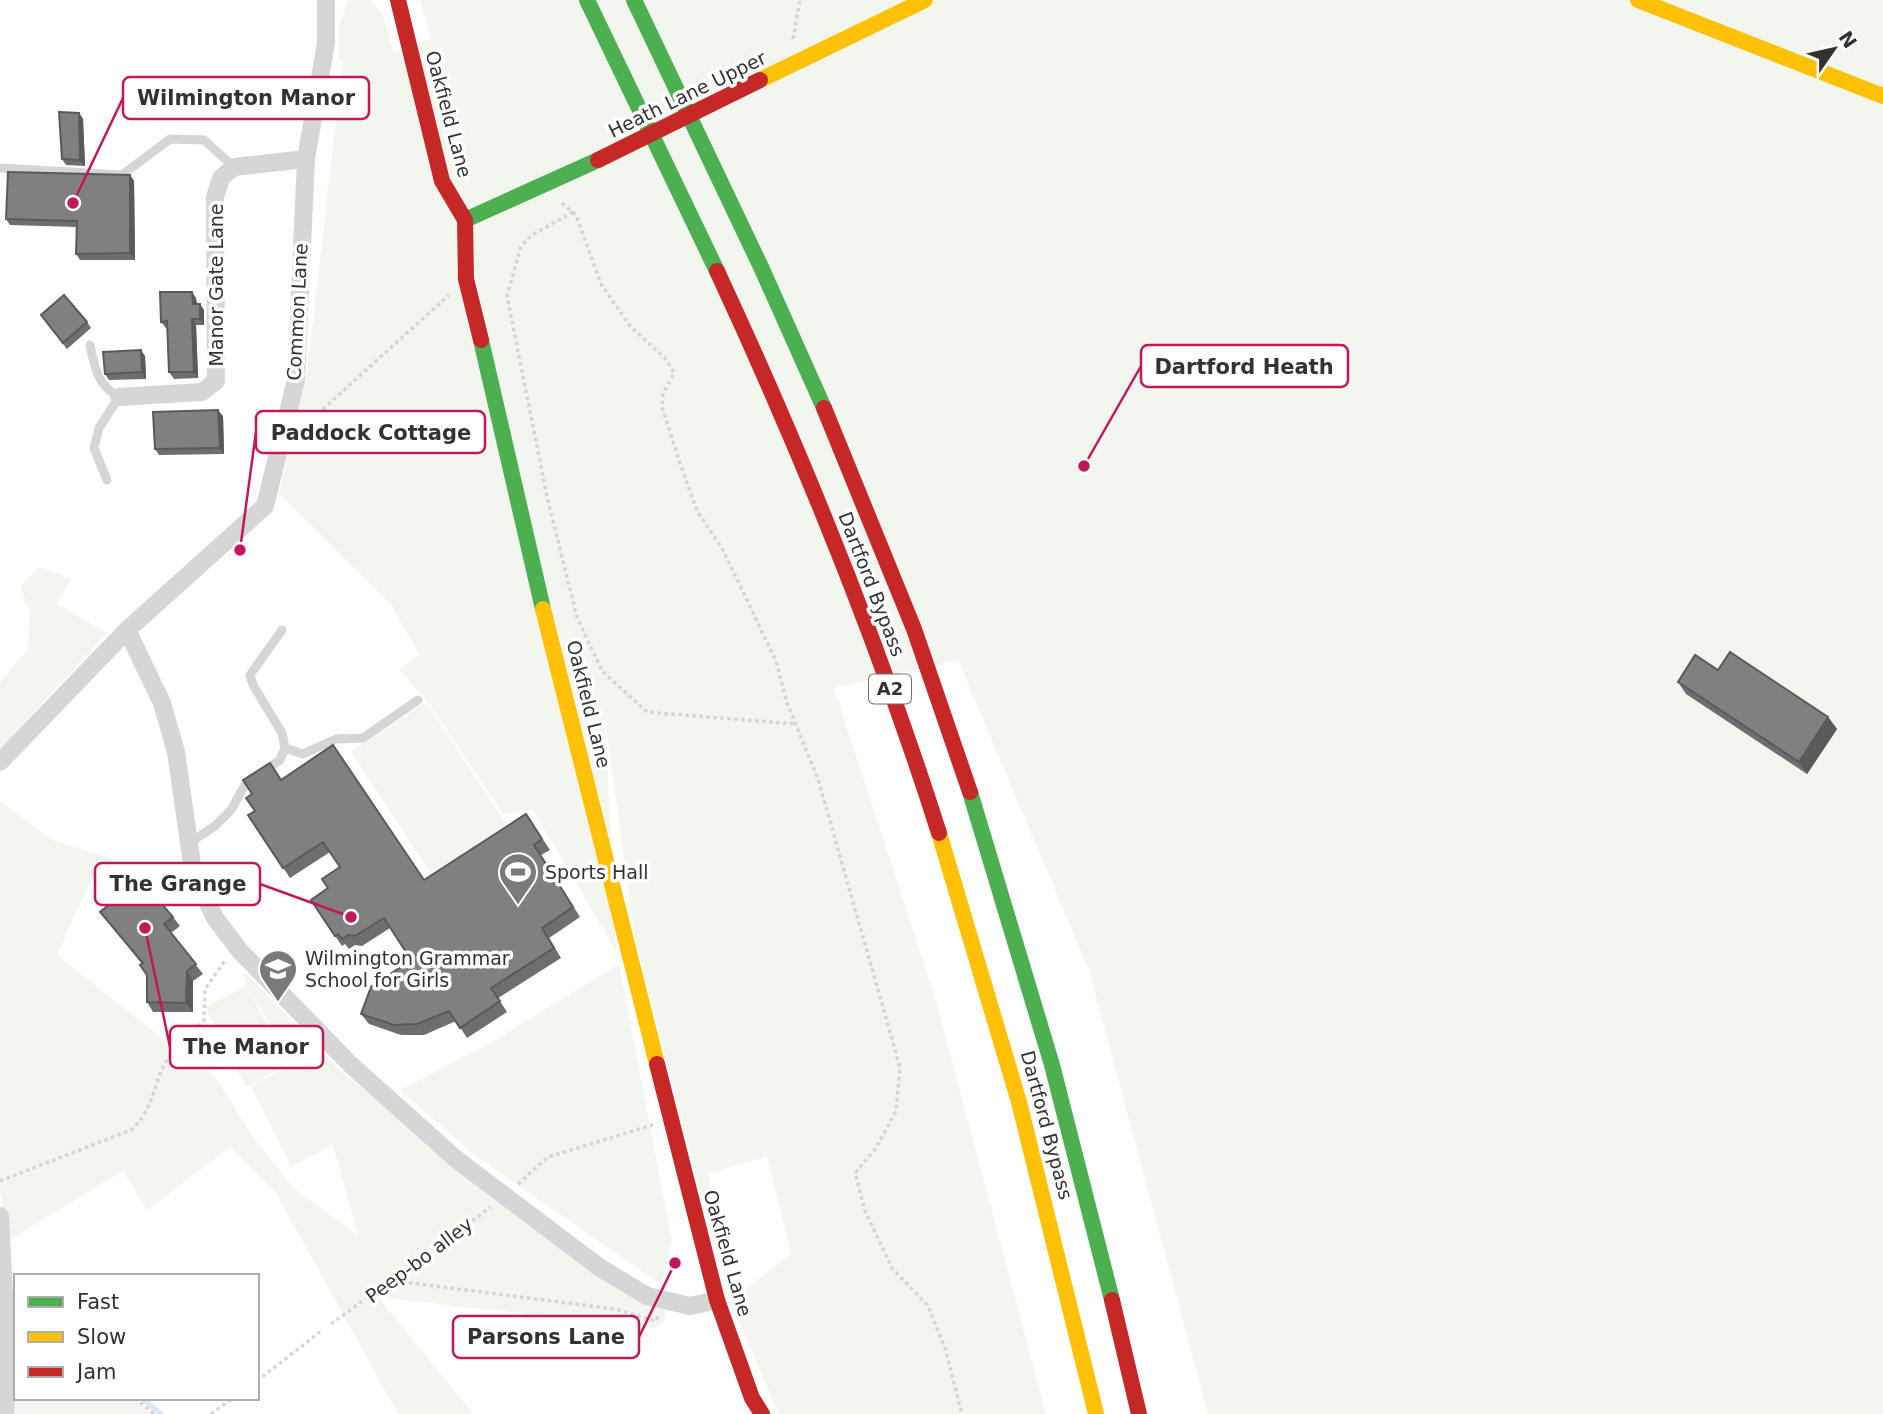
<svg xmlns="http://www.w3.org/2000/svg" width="1883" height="1414" viewBox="0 0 1883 1414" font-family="'DejaVu Sans',sans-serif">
<rect width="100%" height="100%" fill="#fff"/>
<!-- green -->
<g fill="#f2f6ee">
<polygon points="349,0 369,0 383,15 394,53 431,38 420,0 1883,0 1883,1414 1208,1414 1089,970 958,660 834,688 935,998 1046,1414 779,1414 730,1302 791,1254 767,1156 708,1174 721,1257 717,1256 635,940 605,718 616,951 533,810 503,814 429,704 399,669 419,655 391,604 279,494 307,373 343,61 339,61 339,25"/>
<polygon points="40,567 71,579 56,604 107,633 0,749 0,682 27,651 30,617 21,586"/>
<polygon points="426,702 507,825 432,875 351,752"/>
<polygon points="0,801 52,840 112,859 90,882 57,955 163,1039 186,1044 219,1082 250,1133 294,1189 358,1235 333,1145 291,1166 250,1086 292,1065 249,988 287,1065 246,1087 205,1007 247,986 242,969 343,1073 453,1161 665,1307 664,1321 653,1328 378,1297 473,1414 398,1414 276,1193 230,1147 147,1210 123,1171 6,1242 0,1187"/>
<polygon points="619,964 672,1241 662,1285 476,1156 400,1090 494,1041"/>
<polygon points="4,1290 16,1299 16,1398 134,1398 152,1414 6,1414"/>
</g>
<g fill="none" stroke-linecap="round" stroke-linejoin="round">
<!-- stream -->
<polyline stroke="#dce9f3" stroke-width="5" points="142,1398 161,1414"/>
<!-- path -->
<g stroke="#d6d6d6" stroke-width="3.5" stroke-dasharray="3.5 3.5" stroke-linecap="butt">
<polyline points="793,39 800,0"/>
<polyline points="562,203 576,215 601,284 631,327 665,358 674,373 663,394 662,407 680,463 697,511 722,548 776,661 787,703 818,779 900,1067 896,1111 876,1148 855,1173 865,1211 892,1268 928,1306 945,1348 962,1414"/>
<polyline points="573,212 532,235 521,246 507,296 547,497 577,617 602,671 647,712 795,724"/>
<polyline points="302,428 449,295"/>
<polyline points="300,437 481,427"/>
<path d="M0 1181 131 1130C156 1107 152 1083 169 1057 178 1043 192 1032 204 1021L205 989 226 959"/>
<polyline points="518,1184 548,1157 653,1125"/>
<polyline points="395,1281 615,1309 656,1321 658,1316"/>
<polyline points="331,1324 491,1207"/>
<polyline points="257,1381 320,1332"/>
<polyline points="135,1398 154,1414"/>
<polyline points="211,1414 233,1398"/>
</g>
<!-- lane -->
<g stroke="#d6d6d6" stroke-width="9">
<polyline points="0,168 122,175 170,139 204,140 234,167"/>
<path d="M90 345C95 368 97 385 119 397L99 428 94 448 107 480"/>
<polyline points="285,748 303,754 336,739 363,738 418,700"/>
<polyline points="189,843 215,826 231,810 246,783 280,760 285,748 282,733 253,685 250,675 282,630"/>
</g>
<!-- street -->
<g stroke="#d6d6d6" stroke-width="18">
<polyline points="119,397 202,392 216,381 215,197 221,178 234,167 306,159"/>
<polyline points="127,630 162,703 176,752 193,871 215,918 240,951 351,1065 456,1159 599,1267 647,1296 690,1306 717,1300"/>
<polyline points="0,762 127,630 265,506 296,380 306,159 326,43 326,0"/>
<polyline points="0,1216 8,1371 5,1414"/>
</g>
<!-- fast -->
<g stroke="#4caf50" stroke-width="16">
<polyline points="587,0 717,271"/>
<polyline points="634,0 761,267 824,408"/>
<polyline points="465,220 598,160"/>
<polyline points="481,340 543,609"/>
<polyline points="970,792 1052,1065 1112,1300"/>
</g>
<!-- slow -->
<g stroke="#ffc107" stroke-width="16">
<polyline points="1638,0 1883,96"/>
<polyline points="760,80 925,0"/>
<polyline points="543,609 657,1064"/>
<polyline points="939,833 1019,1102 1096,1414"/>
</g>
<!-- jam -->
<g stroke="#c62828" stroke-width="16">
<polyline points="398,0 442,181 465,220 466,279 481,340"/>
<path d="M717 271C802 454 878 641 939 833"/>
<polyline points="824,408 914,629 970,792"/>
<polyline points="657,1064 717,1300 752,1398 762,1414"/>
<polyline points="1112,1300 1139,1414"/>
</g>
<!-- jam-bridge -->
<polyline stroke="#c62828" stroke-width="16" points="598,160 760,80"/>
</g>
<!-- wall -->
<g fill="#6e6e6e">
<polygon points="79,113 83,119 85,166 66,165 62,159"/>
<polygon points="130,175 134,181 135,260 80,260 76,254 77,227 10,225 6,219"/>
<polygon points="196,298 197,304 204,310 204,325 196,325 198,378 174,379 169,372 168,328 166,328 161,322"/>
<polygon points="45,321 87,322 91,328 67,349"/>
<polygon points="145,356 146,379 109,380 105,374"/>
<polygon points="223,416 224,454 159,455 155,449"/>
<polygon points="1718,670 1828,717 1837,729 1807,774 1686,694 1678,682"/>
<polygon points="281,779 424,880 526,814 550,850 541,855 580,917 549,938 561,958 498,998 507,1012 467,1038 456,1021 424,1035 401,1035 369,1024 361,1014 411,960 390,928 362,946 355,945 349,949 345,944 342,946 311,900 328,888 340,867 330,852 290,878 248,815 255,811 252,794"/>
<polygon points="100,912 173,917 180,926 171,933 203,974 193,981 193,1012 153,1012 147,1002 147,976 140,965 142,964"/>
</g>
<!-- shaded-wall -->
<g fill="#5a5a5a">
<polygon points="79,113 83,119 85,166 80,160"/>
<polygon points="130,175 134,181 135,260 130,253"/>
<polygon points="192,292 196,298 197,311 193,304"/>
<polygon points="200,304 204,310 204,325 200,319"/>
<polygon points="192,319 196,325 198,378 194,372"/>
<polygon points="141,350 145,356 146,379 142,372"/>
<polygon points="218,410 223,416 224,454 220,448"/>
<polygon points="1828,717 1837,729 1807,774 1799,762"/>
<polygon points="187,971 193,981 193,1012 186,1003"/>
</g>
<!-- building -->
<g fill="#808080" stroke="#5a5a5a" stroke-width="2">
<polygon points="59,112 79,113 80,160 62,159"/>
<polygon points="8,172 130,175 130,253 76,254 77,221 6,219"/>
<polygon points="160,292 192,292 193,304 200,304 200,319 192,319 194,372 169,372 167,321 161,322"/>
<polygon points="64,295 87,322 63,343 41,315"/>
<polygon points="141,350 142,372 105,374 103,352"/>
<polygon points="218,410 220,448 155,449 153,412"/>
<polygon points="1730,652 1828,717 1799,762 1678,682 1695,655 1718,670"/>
<polygon points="333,745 424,880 526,814 542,839 534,845 573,907 542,928 554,948 491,988 500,1001 460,1028 449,1011 417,1024 394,1025 361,1014 371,987 411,960 384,918 355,936 348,935 342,939 338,934 335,936 311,900 328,888 322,879 340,867 323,842 283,868 248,815 255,811 246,798 252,794 243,780 270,763 281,780"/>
<polygon points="137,875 173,917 164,924 196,964 187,971 186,1003 147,1002 147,975 140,965 143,963 100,912 111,903 108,900"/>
</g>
<!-- icons -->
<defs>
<symbol id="stadium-pin" viewBox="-11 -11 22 30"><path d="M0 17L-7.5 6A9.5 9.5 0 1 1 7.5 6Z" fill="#7a7a7a" stroke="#fff"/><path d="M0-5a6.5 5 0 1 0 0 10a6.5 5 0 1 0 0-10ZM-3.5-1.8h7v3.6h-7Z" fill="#fff"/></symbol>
<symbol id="school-pin" viewBox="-11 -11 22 30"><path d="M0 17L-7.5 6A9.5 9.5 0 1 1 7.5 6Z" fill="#7a7a7a" stroke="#fff"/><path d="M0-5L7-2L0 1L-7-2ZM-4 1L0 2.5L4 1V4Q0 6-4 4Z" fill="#fff"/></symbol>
</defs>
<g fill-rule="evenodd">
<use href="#stadium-pin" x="496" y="850" width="44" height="60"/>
<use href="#school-pin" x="256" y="947" width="44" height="60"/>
</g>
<g text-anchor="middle" stroke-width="7" stroke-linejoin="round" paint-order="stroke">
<!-- shield labels -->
<rect fill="#fff" stroke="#707070" stroke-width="2" x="869" y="674.5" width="42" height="29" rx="5"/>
<g font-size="18" font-weight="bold" fill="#323232">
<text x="890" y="695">A2</text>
</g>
<!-- street labels -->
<g font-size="19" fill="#323232" stroke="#fff">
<text transform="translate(687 94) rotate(-26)" y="7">Heath Lane Upper</text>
<text transform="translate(449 114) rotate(75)" y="7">Oakfield Lane</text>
<text transform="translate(216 285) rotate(-90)" y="7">Manor Gate Lane</text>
<text transform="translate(297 312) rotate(-87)" y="7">Common Lane</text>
<text transform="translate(872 584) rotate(69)" y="7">Dartford Bypass</text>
<text transform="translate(589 704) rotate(76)" y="7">Oakfield Lane</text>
<text transform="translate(1047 1125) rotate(75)" y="7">Dartford Bypass</text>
<text transform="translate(728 1253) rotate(74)" y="7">Oakfield Lane</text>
<text transform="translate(419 1260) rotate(-37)" y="7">Peep-bo alley</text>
</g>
<!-- poi labels -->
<g font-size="19" fill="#323232" stroke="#fff" text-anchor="start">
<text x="545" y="879">Sports Hall</text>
<text x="305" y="965">Wilmington Grammar<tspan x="305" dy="22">School for Girls</tspan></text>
</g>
</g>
<!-- callouts -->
<path fill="none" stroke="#c2185b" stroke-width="2.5" d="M73 203L123 98M1084 466L1141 366M240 550L256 432M351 917L260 884M145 928L170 1047M675 1263L639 1337"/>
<g fill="#c2185b" stroke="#fff" stroke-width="2.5">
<circle cx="73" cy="203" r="7"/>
<circle cx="1084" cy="466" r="7"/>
<circle cx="240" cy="550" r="7"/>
<circle cx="351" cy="917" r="7"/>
<circle cx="145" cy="928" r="7"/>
<circle cx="675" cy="1263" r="7"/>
</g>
<g fill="#fff" stroke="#c2185b" stroke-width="2.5">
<rect x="123" y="77" width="246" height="42" rx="7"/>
<rect x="1141" y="345" width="207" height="42" rx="7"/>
<rect x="256" y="411" width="229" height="42" rx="7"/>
<rect x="95" y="863" width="165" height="42" rx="7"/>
<rect x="170" y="1026" width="153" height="42" rx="7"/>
<rect x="453" y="1316" width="186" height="42" rx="7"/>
</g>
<g font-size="21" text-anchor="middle" font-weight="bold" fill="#323232">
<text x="246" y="105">Wilmington Manor</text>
<text x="1244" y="374">Dartford Heath</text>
<text x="371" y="440">Paddock Cottage</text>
<text x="178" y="891">The Grange</text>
<text x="246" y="1054">The Manor</text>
<text x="546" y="1344">Parsons Lane</text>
</g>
<!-- legend -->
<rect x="14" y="1274" width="245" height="126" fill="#ffffff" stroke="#adadad" stroke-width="2"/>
<rect x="28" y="1297" width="35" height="10" fill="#4caf50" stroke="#adadad" stroke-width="2"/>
<text x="77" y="1309" font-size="21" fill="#323232">Fast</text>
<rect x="28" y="1332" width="35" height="10" fill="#ffc107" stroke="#adadad" stroke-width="2"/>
<text x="77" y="1344" font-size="21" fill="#323232">Slow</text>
<rect x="28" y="1367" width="35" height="10" fill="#c62828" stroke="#adadad" stroke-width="2"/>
<text x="77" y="1379" font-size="21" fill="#323232">Jam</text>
<!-- north arrow -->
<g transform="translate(1834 49) rotate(56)" stroke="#ffffff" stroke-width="5" paint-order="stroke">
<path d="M0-5L12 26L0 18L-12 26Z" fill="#323232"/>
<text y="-10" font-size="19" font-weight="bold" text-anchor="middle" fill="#323232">N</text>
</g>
</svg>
